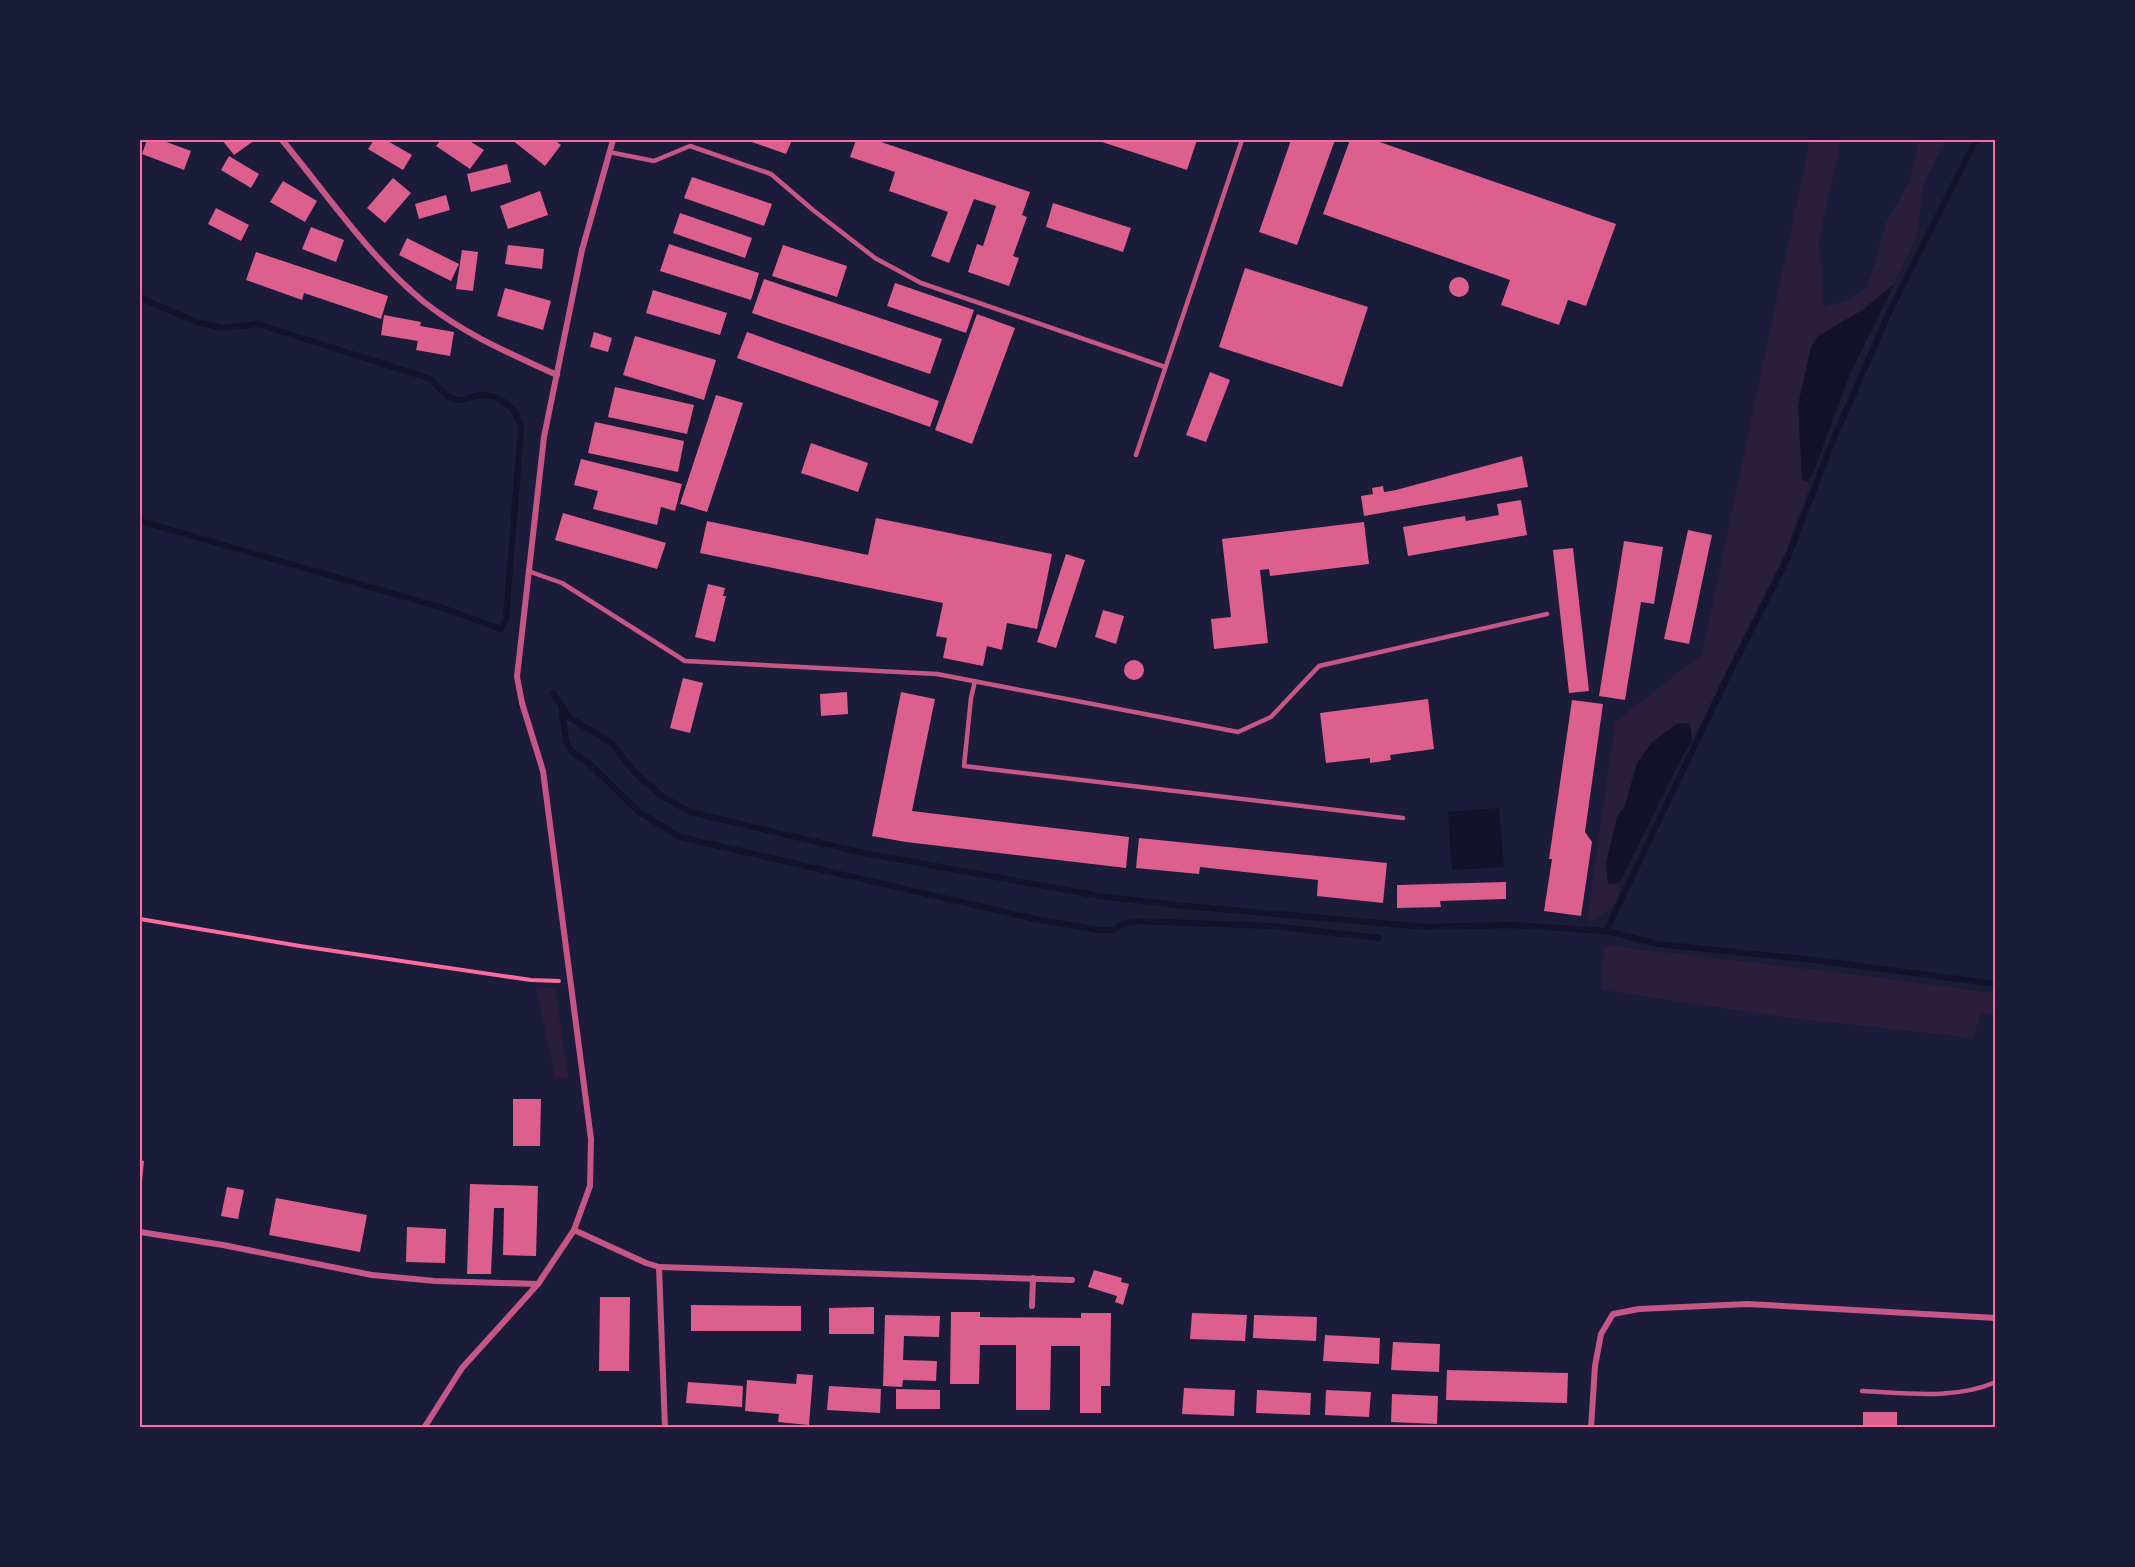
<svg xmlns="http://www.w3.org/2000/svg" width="2135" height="1567" viewBox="0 0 2135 1567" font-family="'Fira Sans Condensed',sans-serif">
<rect width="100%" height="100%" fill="#1b1b3a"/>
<!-- green -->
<g fill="#2a1e3b">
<path d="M1810 140H1841L1819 240 1824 308 1844 301 1865 290 1874 266 1886 223 1910 180 1919 140H1945L1924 183 1916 238 1894 284 1864 309 1848 319 1802 463V480L1808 482 1809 487 1785 554 1692 741 1690 724 1637 763 1625 806 1617 817 1611 884 1619 883C1623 903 1605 914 1590 922L1587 920 1615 722 1702 654Z"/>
<polygon points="1604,945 1851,974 1995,993 1995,1014 1981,1013 1973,1038 1790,1018 1602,990"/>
<polygon points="536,987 555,988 568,1078 555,1077"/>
</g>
<!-- water -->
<g fill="#12122b">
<polygon points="1894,284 1849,376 1813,473 1808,482 1802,480 1798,405 1811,347 1818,336 1864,309"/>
<polygon points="1678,723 1690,724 1692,741 1678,765 1623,876 1619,883 1608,884 1606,863 1617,817 1625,806 1637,763 1652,742"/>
<polygon points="1499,808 1504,867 1452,870 1448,812"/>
</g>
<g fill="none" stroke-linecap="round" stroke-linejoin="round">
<!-- stream -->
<g stroke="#12122b" stroke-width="6">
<path d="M140 298 197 322 222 328 258 324 431 379C438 386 447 399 457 400 465 401 473 396 481 395 501 394 518 410 521 429L506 619 501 629 440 607 140 521"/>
<polyline points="553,693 570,718 612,743 634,772 662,796 690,812 859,852 1099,896 1186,906 1425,927 1512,925 1606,931 1727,678 1788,557 1829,450 1887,317 1976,140"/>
<polyline points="561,705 566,741 571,751 591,765 639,812 680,837 1031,918 1097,930 1113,930 1125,923 1135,921 1271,926 1379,938"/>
<polyline points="1606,931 1658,944 1815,960 1996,984"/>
</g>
</g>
<!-- building -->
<g fill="#dd5f8e">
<polygon points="147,140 161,140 191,151 184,170 142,154"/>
<polygon points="222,140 255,140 234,155"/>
<polygon points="374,140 386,140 412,155 403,170 368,149"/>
<polygon points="441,140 468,140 484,150 470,169 436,146"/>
<polygon points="512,140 554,140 561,145 545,166"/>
<polygon points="746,140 792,140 786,154"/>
<polygon points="856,140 875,140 1030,192 1022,215 1027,217 1013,256 1019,258 1009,286 968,272 977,244 983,246 996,206 974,199 949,263 931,256 948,212 889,191 895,172 850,157"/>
<polygon points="1096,140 1197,140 1187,170"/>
<polygon points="1291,140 1335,140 1297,245 1259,232"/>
<polygon points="1350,140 1374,140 1616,224 1586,306 1568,300 1559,325 1501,305 1510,280 1323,214"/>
<polygon points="229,156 259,174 251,188 221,170"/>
<polygon points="507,164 511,182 471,192 467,174"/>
<polygon points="692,177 772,204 764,226 684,198"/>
<polygon points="393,178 411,193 385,223 367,208"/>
<polygon points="283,181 317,201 305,222 270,202"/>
<polygon points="540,191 548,215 508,229 500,206"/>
<polygon points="446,195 450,210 419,219 415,204"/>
<polygon points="1053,203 1131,228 1123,252 1046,227"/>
<polygon points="216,208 249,225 241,241 208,224"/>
<polygon points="680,213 752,238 745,258 673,233"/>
<polygon points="311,227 344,240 336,262 302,249"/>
<polygon points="407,238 459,264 451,281 399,255"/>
<polygon points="669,244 759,273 751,300 660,271"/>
<polygon points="508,245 544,249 542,269 505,264"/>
<polygon points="783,245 847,266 837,297 772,276"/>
<polygon points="462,250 478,252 473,291 456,289"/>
<polygon points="256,252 388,296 381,319 304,293 302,300 246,280"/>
<polygon points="1245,268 1368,307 1342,387 1219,347"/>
<circle cx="1459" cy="287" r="10"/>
<polygon points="764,279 942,339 930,374 752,313"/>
<polygon points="895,283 974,310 966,333 887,306"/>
<polygon points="505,288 551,301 543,330 497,316"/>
<polygon points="653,290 727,313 720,335 646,313"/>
<polygon points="977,314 1015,328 972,444 935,430"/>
<polygon points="384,315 421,322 420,326 454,332 450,356 416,350 418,341 381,335"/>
<polygon points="594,332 612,338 608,352 590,347"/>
<polygon points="747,332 939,401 930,427 737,358"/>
<polygon points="635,336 716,360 704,400 623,375"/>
<polygon points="1210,372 1230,380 1206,442 1186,435"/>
<polygon points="615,387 694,405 687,434 608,417"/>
<polygon points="716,395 743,403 707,512 680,504"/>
<polygon points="595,422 684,441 678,472 588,453"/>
<polygon points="811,443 868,463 858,492 801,473"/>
<polygon points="1522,456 1528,487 1364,516 1361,496 1373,494 1372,488 1383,486 1384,492 1396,490"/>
<polygon points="581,459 682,484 675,511 661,507 657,525 593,509 598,491 574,485"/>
<polygon points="1521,500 1527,535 1408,556 1403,527 1465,516 1466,521 1499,515 1497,504"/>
<polygon points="563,513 666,543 657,569 555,540"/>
<polygon points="876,518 1052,554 1037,629 1007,623 1002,650 987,646 983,666 943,658 947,638 936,636 943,603 700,553 707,521 868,555"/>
<polygon points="1364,522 1369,564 1270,576 1269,569 1260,570 1268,643 1214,649 1211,619 1231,617 1222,539"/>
<polygon points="1688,530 1712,535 1689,644 1664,639"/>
<polygon points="1624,541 1663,547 1654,604 1641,602 1625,700 1599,696"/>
<polygon points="1573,548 1589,691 1569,693 1553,550"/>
<polygon points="1066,554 1085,560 1056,648 1037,642"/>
<polygon points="708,584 725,588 723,596 726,596 715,642 695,637"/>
<polygon points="1103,610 1124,616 1116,644 1095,637"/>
<circle cx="1134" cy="670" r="10"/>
<polygon points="683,678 703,683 690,733 670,728"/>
<polygon points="847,692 848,714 821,716 820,694"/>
<polygon points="901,692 935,699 912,811 1129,837 1126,868 906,842 872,836"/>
<polygon points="1428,699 1434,749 1390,755 1391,760 1370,763 1370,758 1326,763 1320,713"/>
<polygon points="1572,700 1603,704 1585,832 1592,842 1581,916 1544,911 1552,859 1549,859"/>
<polygon points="1139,838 1387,863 1383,903 1317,896 1318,880 1200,867 1199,874 1136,868"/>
<polygon points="1506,882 1506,899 1440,901 1441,907 1397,908 1397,885"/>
<polygon points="513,1099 541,1099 540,1146 513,1146"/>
<polygon points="140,1160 144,1161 142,1181 140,1181"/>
<polygon points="470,1184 538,1186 536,1256 503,1255 504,1208 494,1208 491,1274 467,1274"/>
<polygon points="227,1187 244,1190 238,1219 221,1216"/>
<polygon points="276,1198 367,1215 360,1252 269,1235"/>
<polygon points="407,1227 446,1229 445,1263 406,1262"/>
<polygon points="1094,1270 1122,1278 1121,1282 1129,1284 1123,1305 1115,1302 1117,1296 1088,1287"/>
<polygon points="600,1297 630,1297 629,1371 599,1371"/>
<polygon points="691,1305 801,1306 801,1331 691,1331"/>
<polygon points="874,1307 874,1334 829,1334 829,1308"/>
<polygon points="951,1312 980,1312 980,1317 1081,1318 1081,1313 1111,1313 1110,1386 1101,1386 1101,1413 1080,1413 1080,1346 1051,1346 1050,1410 1016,1410 1016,1345 980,1345 979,1384 950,1384"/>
<polygon points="1192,1313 1247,1315 1245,1341 1190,1339"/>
<polygon points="885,1315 940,1316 939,1337 904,1336 903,1360 937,1361 936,1381 903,1380 902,1387 883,1386"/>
<polygon points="1254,1315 1317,1317 1316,1341 1253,1338"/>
<polygon points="1325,1335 1380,1338 1379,1364 1323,1361"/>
<polygon points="1393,1342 1440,1344 1439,1372 1391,1370"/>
<polygon points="1447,1370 1568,1373 1567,1403 1446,1400"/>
<polygon points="797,1374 813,1375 809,1425 778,1422 779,1414 745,1411 747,1380 796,1384"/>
<polygon points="688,1382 743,1386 742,1407 686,1403"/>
<polygon points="829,1386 881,1389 880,1413 827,1410"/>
<polygon points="1184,1388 1235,1390 1234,1416 1182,1414"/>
<polygon points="896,1389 940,1390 940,1409 896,1409"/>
<polygon points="1257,1390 1311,1393 1310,1415 1256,1413"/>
<polygon points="1326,1390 1371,1392 1369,1417 1325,1415"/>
<polygon points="1392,1394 1438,1396 1437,1424 1391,1422"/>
<rect x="1863" y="1412" width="34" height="16"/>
</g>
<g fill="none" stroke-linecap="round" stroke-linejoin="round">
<!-- path -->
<polyline stroke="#ff6b9d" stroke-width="4" points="140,919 300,946 531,980 559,981"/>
<!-- service -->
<g stroke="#c65784" stroke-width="4.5">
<polyline points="609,152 654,161 690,146 771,174 813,210 875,258 921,283 1165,367"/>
<polyline points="1136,455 1242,140"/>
<polyline points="528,571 562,583 685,661 937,674 1238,732 1271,717 1319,666 1547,614"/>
<polyline points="975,681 971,698 964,766 1403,818"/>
<path d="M1862 1391C1906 1393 1955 1400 1996 1382"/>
</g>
<!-- minor -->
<g stroke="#c65784" stroke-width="6">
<path d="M282 140C328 195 368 256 424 302 464 334 511 354 557 375"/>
<polyline points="574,1230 646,1263 659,1267 665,1428"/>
<polyline points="140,1232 223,1245 372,1275 435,1281 538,1284"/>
<polyline points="659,1267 1072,1280"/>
<polyline points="1032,1306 1033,1278"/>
<polyline points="424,1428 462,1368 538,1284 574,1230 590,1186 591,1139 543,771 522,703 517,677 544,437 582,250 613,140"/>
<polyline points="1591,1428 1595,1366 1601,1334 1613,1314 1639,1309 1747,1304 1996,1318"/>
</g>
</g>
<!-- border -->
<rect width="2135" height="1567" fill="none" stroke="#1b1b3a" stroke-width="282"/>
<rect x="141" y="141" width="1853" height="1285" fill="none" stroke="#ff6b9d" stroke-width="2"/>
</svg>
